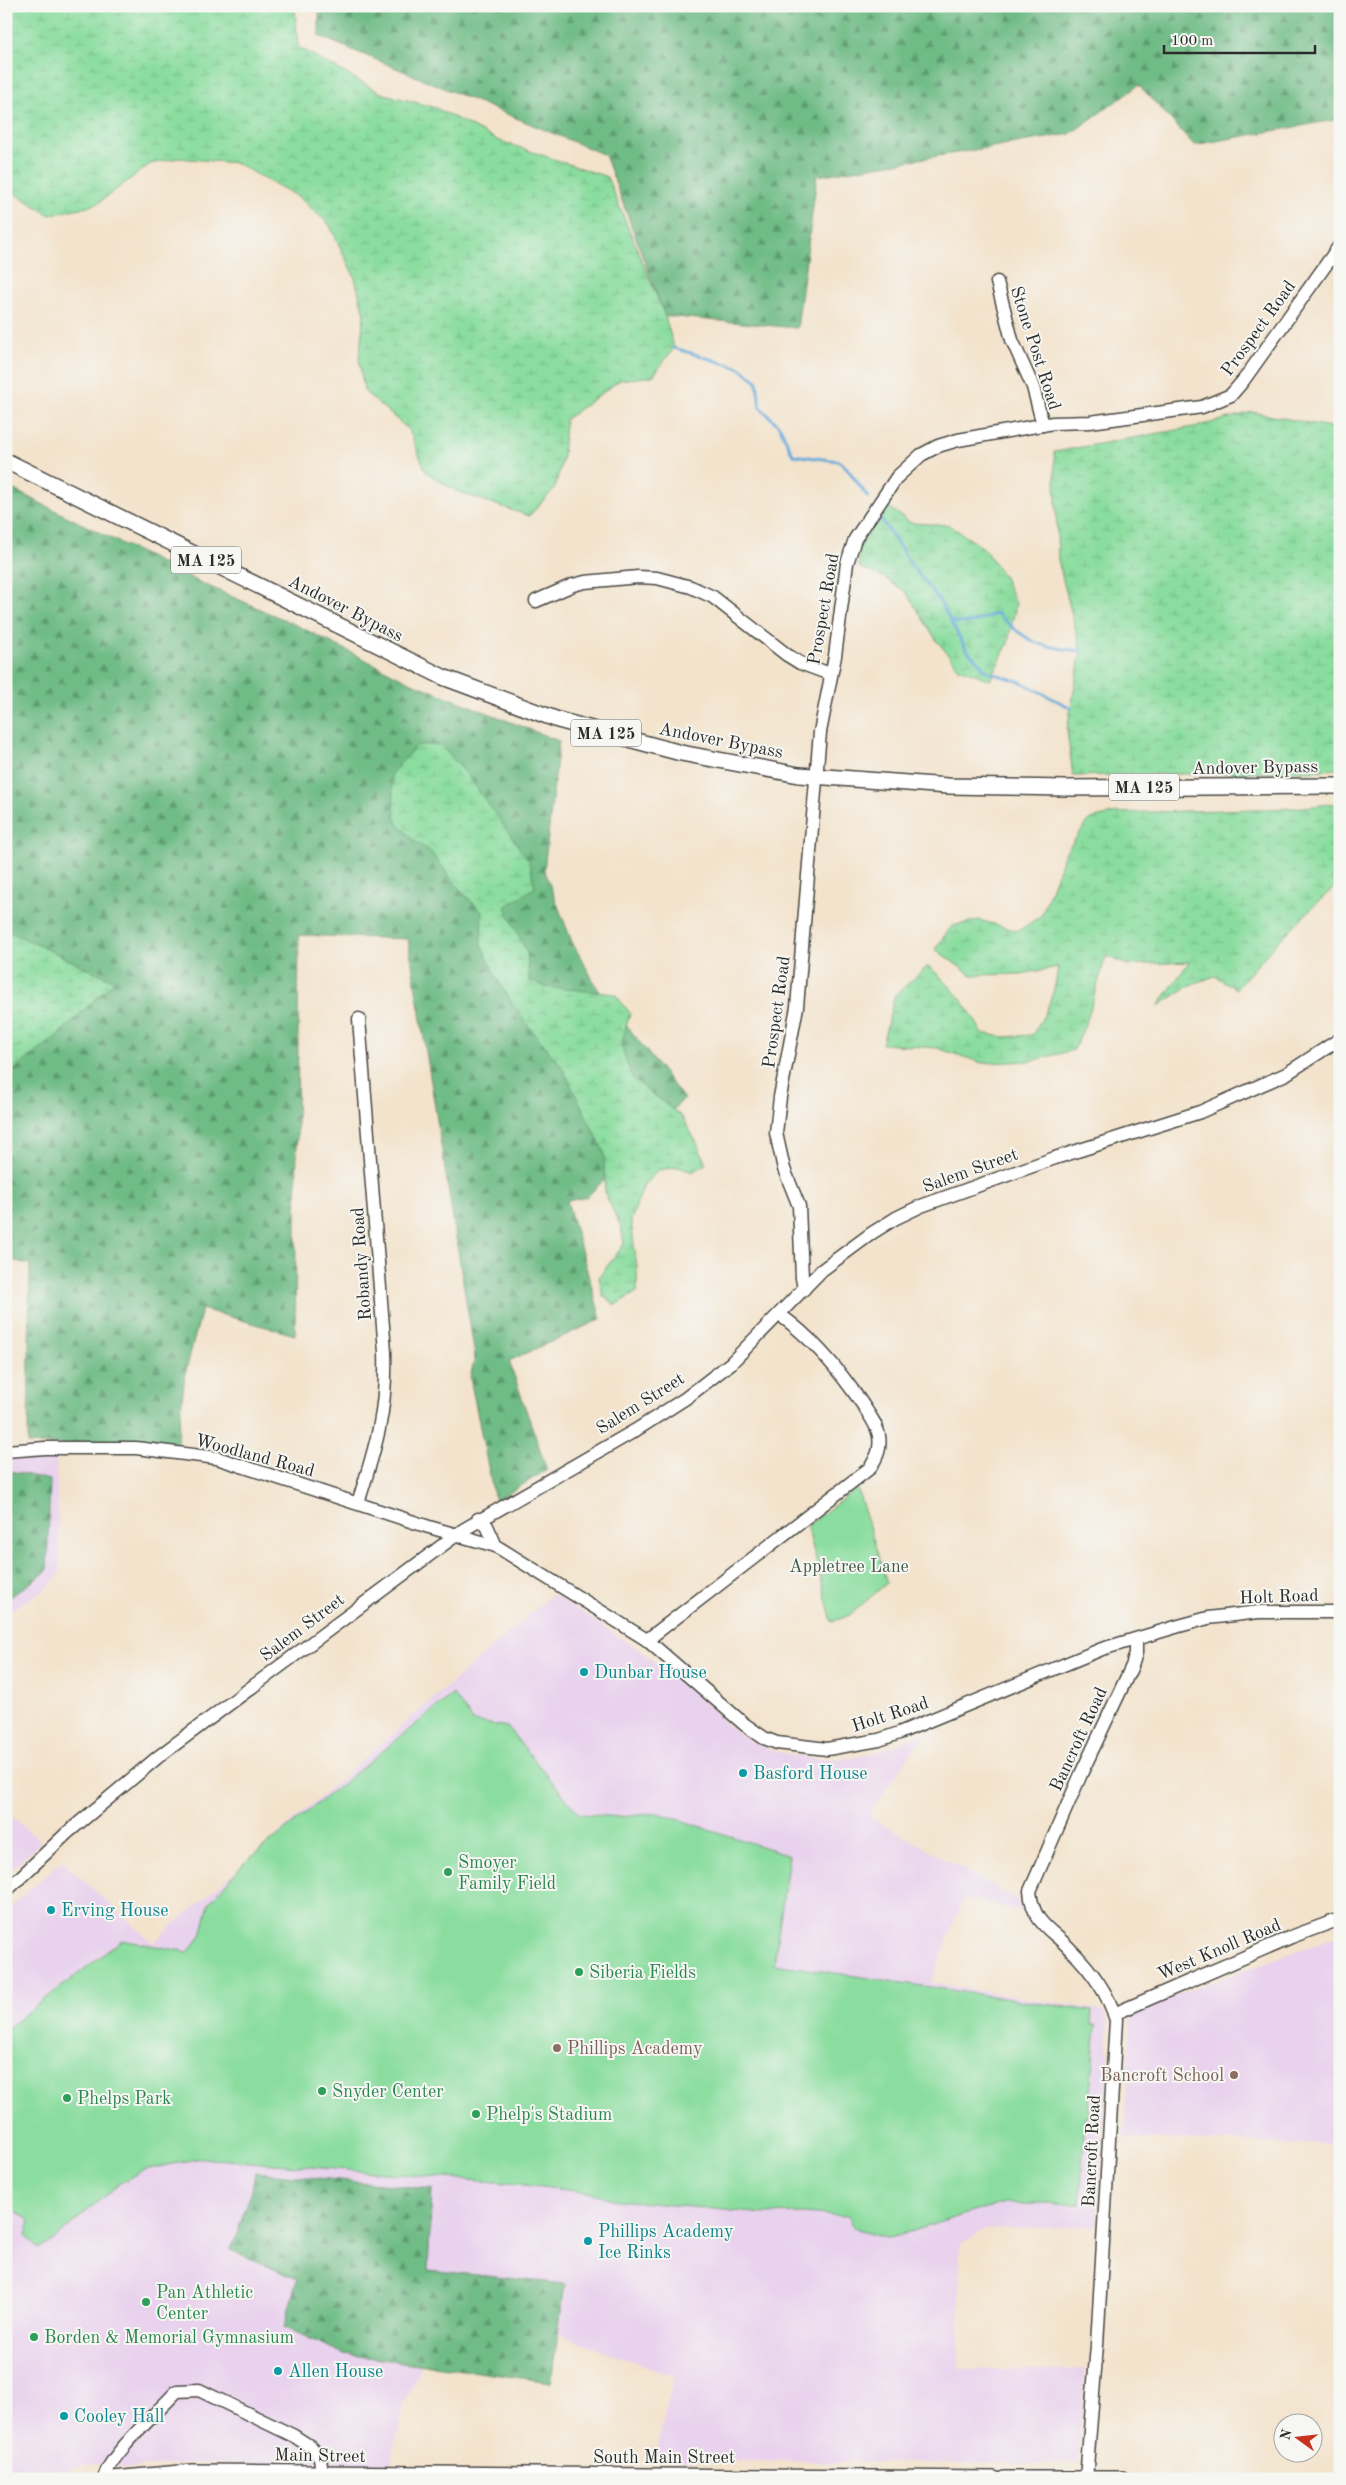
<svg xmlns="http://www.w3.org/2000/svg" width="1346" height="2485" viewBox="0 0 1346 2485" font-family="'Old Standard TT',serif">
<defs>
<pattern id="forest-firs" width="22" height="20" patternUnits="userSpaceOnUse" patternTransform="scale(1.25)"><rect width="22" height="20" fill="#6fbc86"/><path d="M5 1l3.5 6h-7zM16 11l3.5 6h-7z" fill="#5b996e"/></pattern>
<pattern id="wetland-marsh" width="20" height="14" patternUnits="userSpaceOnUse" patternTransform="scale(1.25)"><rect width="20" height="14" fill="#8add9f"/><path d="M1 5h8M5 5V1M11 12h8M15 12V8" fill="none" stroke="#77be89"/></pattern>
</defs>
<rect width="100%" height="100%" fill="#f6f6f2"/>
<filter id="ink" filterUnits="userSpaceOnUse"><feTurbulence type="fractalNoise" baseFrequency=".02" numOctaves="2"/><feDisplacementMap in="SourceGraphic" scale="10" xChannelSelector="R" yChannelSelector="G"/><feConvolveMatrix kernelMatrix="1 2 1 2 8 2 1 2 1" color-interpolation-filters="sRGB"/></filter>
<filter id="wash" filterUnits="userSpaceOnUse"><feTurbulence type="fractalNoise" baseFrequency=".0096" numOctaves="4" result="noise"/><feDisplacementMap in="SourceGraphic" scale="20" xChannelSelector="R" yChannelSelector="G"/><feGaussianBlur stdDeviation="1.12" result="paint"/><feColorMatrix in="noise" values="0 0 0 0 0 0 0 0 0 0 0 0 0 0 0 0 0 1.4 0 .05"/><feComposite in="paint" operator="in"/></filter>
<g filter="url(#wash)">
<rect width="100%" height="100%" fill="#f3e3cc"/>
<!-- built -->
<g fill="#e9d2ed">
<polygon points="6,1458 56,1458 60,1573 44,1591 6,1612"/>
<polygon points="553,1594 638,1649 667,1671 704,1701 729,1727 751,1741 775,1751 801,1757 827,1759 852,1758 878,1752 926,1732 868,1816 1016,1899 1025,1910 1006,1908 983,1900 962,1901 931,1983 1106,2011 1108,2028 1108,2069 1097,2226 987,2229 960,2244 959,2369 1085,2370 1078,2464 654,2460 674,2376 521,2321 449,2306 406,2399 390,2464 201,2463 118,2468 94,2464 6,2479 6,1911 62,1861 153,1943"/>
<polygon points="6,1811 41,1842 6,1875"/>
<polygon points="1340,1935 1340,2145 1123,2138 1132,2011"/>
</g>
<!-- forest -->
<g fill="url(#forest-firs)" stroke="#4d7458">
<polygon points="319,6 1340,6 1340,119 1194,145 1139,85 1070,134 817,176 797,328 665,316 605,155 319,36"/>
<polygon points="6,486 199,582 296,625 412,683 559,741 544,870 572,942 598,989 684,1099 587,1197 567,1201 601,1319 509,1361 547,1470 495,1501 470,1378 475,1356 408,939 299,935 295,1335 202,1309 185,1374 177,1445 28,1444 30,1264 6,1259 6,1100 19,1056 6,1064"/>
<polygon points="6,1470 50,1480 47,1571 6,1600"/>
<polygon points="255,2172 432,2189 428,2270 565,2284 551,2382 344,2354 284,2327 297,2279 231,2250 252,2190"/>
</g>
<!-- wetland -->
<g fill="url(#wetland-marsh)" stroke="#5a8465">
<polygon points="6,6 295,6 298,47 381,93 436,108 497,140 607,177 665,316 674,348 653,376 620,380 565,420 563,457 555,488 529,516 456,491 426,472 409,430 364,391 359,359 364,314 355,278 329,224 297,196 236,163 178,158 150,164 97,204 50,215 6,188"/>
<path d="M1252 412 1340 429V769C1251 775 1162 773 1073 776L1067 730 1081 651 1058 560 1054 452 1199 426Z"/>
<polygon points="887,506 911,523 949,525 985,549 1004,577 1016,604 1008,643 990,680 959,668 937,641 906,592 883,577 859,567 859,546"/>
<polygon points="417,745 440,745 465,772 529,861 535,887 505,907 527,953 529,980 545,987 615,994 630,1013 621,1045 632,1078 682,1117 697,1143 706,1164 692,1172 678,1167 658,1170 644,1185 631,1220 637,1268 637,1292 615,1305 603,1296 599,1277 624,1244 621,1227 605,1194 604,1152 562,1067 519,1014 497,979 481,944 482,912 457,886 430,851 414,841 396,821 391,774"/>
<path d="M1340 803V883L1320 900 1271 949 1236 989 1215 976 1192 984 1158 1006 1189 962 1128 965 1106 956 1087 1020 1074 1050 1031 1061 982 1063 937 1048 882 1044 895 995 928 966C951 985 968 1005 982 1033L1003 1037 1032 1035C1047 1013 1055 993 1058 967L1021 974 971 975 935 949 952 926 979 920 1018 931 1041 916 1065 853 1090 819 1117 813 1294 808Z"/>
<polygon points="6,930 114,981 56,1037 6,1076"/>
</g>
<!-- green -->
<g fill="#8add9f" stroke="#5a8465">
<polygon points="857,1488 887,1583 850,1615 832,1622 807,1526"/>
<polygon points="453,1694 473,1721 507,1727 579,1814 620,1817 658,1813 789,1855 774,1964 1092,2011 1091,2025 1096,2025 1088,2116 1085,2117 1080,2204 998,2204 890,2238 853,2228 849,2216 800,2213 765,2214 608,2199 592,2193 508,2183 201,2158 144,2170 120,2183 47,2245 38,2249 26,2236 30,2221 6,2204 6,2029 122,1940 188,1952 201,1936 209,1903 243,1864"/>
</g>
<g fill="none" stroke-linecap="round" stroke-linejoin="round">
<!-- stream -->
<g stroke="#65a9da" stroke-width="3">
<polyline points="674,348 740,368 757,381 760,407 780,427 793,455 838,461 846,467 868,497"/>
<polyline points="879,516 912,566 939,600 966,649 988,672 1021,682 1071,708"/>
<path d="M951 621C967 627 982 619 997 613 1027 643 1039 647 1081 651"/>
</g>
</g>
</g>
<g filter="url(#ink)">
<g fill="none" stroke-linecap="round" stroke-linejoin="round">
<defs>
<g id="minor">
<polyline points="997,282 1012,340 1033,387 1043,425"/>
<polyline points="536,601 573,585 585,582 638,577 657,578 691,587 713,597 787,655 800,663 830,674"/>
<polyline points="804,1289 802,1278 799,1206 784,1169 776,1133 780,1097 797,1007 820,732 835,656 847,563 855,539 897,477 921,455 938,446 958,440 1053,423 1090,422 1202,407 1231,395 1243,381 1340,245"/>
<polyline points="6,1451 45,1448 136,1448 217,1458 429,1527 496,1546"/>
<path d="M358 1503C376 1446 387 1412 385 1352L359 1019"/>
<polyline points="478,1519 487,1526 496,1546 647,1640 744,1724 764,1738 777,1743 827,1749 879,1740 899,1733 1102,1649 1179,1626 1208,1618 1259,1612 1340,1612"/>
<path d="M647 1640 870 1468C877 1457 881 1449 879 1436 877 1424 869 1415 863 1405 840 1371 814 1339 780 1315"/>
<polyline points="6,1891 67,1833 158,1757 463,1530 636,1430 686,1398 731,1363 822,1270 872,1233 896,1218 921,1206 1055,1158 1200,1112 1286,1074 1340,1039"/>
<polyline points="1114,2014 1291,1937 1340,1919"/>
<path d="M104 2479C108 2456 159 2411 177 2391L199 2390 294 2436 311 2447 320 2457 322 2474"/>
<path d="M1086 2479 1097 2345 1116 2020C1108 1992 1091 1970 1070 1949 1050 1928 1033 1924 1030 1891L1081 1774 1132 1666 1136 1653V1640"/>
</g>
<g id="major">
<polyline points="6,461 443,677 558,720 681,753 799,775 948,786 1065,788 1340,786"/>
<polyline points="113,2479 192,2472 994,2479"/>
<polyline points="1004,2479 1123,2479"/>
</g>
</defs>
<!-- minor casing -->
<use href="#minor" stroke="#494743" stroke-width="15"/>
<!-- major casing -->
<use href="#major" stroke="#494743" stroke-width="18"/>
<!-- minor -->
<use href="#minor" stroke="#fff" stroke-width="12"/>
<!-- major -->
<use href="#major" stroke="#fff" stroke-width="15"/>
</g>
</g>
<!-- markers -->
<g fill="#0f9aa8" stroke="#f6f6f2" stroke-width="2">
<circle cx="584" cy="1672" r="5"/>
<circle cx="743" cy="1773" r="5"/>
<circle cx="51" cy="1910" r="5"/>
<circle cx="588" cy="2241" r="5"/>
<circle cx="278" cy="2371" r="5"/>
<circle cx="64" cy="2416" r="5"/>
</g>
<g fill="#2e9e5b" stroke="#f6f6f2" stroke-width="2">
<circle cx="448" cy="1872" r="5"/>
<circle cx="579" cy="1972" r="5"/>
<circle cx="322" cy="2091" r="5"/>
<circle cx="67" cy="2098" r="5"/>
<circle cx="476" cy="2114" r="5"/>
<circle cx="146" cy="2302" r="5"/>
<circle cx="34" cy="2337" r="5"/>
</g>
<g fill="#8d6e63" stroke="#f6f6f2" stroke-width="2">
<circle cx="557" cy="2048" r="5"/>
<circle cx="1234" cy="2075" r="5"/>
</g>
<g text-anchor="middle" stroke-width="4" stroke-linejoin="round" paint-order="stroke">
<!-- shield labels -->
<g fill="#f6f6f2" stroke="#686867" stroke-width="1">
<rect x="171" y="546.5" width="70" height="27" rx="4"/>
<rect x="571" y="719.5" width="70" height="27" rx="4"/>
<rect x="1109" y="773.5" width="70" height="27" rx="4"/>
</g>
<g font-size="16" font-weight="bold" fill="#2b2b2b">
<text x="206" y="566">MA 125</text>
<text x="606" y="739">MA 125</text>
<text x="1144" y="793">MA 125</text>
</g>
<!-- street labels -->
<g font-size="18" fill="#2b2b2b" stroke="#f6f6f2">
<text transform="translate(1258 328) rotate(-54)" y="6">Prospect Road</text>
<text transform="translate(1036 348) rotate(72)" y="6">Stone Post Road</text>
<text transform="translate(346 608) rotate(27)" y="6">Andover Bypass</text>
<text transform="translate(823 609) rotate(-80)" y="6">Prospect Road</text>
<text transform="translate(721 740) rotate(11)" y="6">Andover Bypass</text>
<text transform="translate(1255 767) rotate(-1)" y="6">Andover Bypass</text>
<text transform="translate(776 1012) rotate(-82)" y="6">Prospect Road</text>
<text transform="translate(970 1170) rotate(-20)" y="6">Salem Street</text>
<text transform="translate(361 1264) rotate(-94)" y="6">Robandy Road</text>
<text transform="translate(640 1403) rotate(-32)" y="6">Salem Street</text>
<text transform="translate(255 1455) rotate(15)" y="6">Woodland Road</text>
<text transform="translate(1279 1596) rotate(-2)" y="6">Holt Road</text>
<text transform="translate(302 1627) rotate(-37)" y="6">Salem Street</text>
<text transform="translate(890 1714) rotate(-18)" y="6">Holt Road</text>
<text transform="translate(1078 1739) rotate(-65)" y="6">Bancroft Road</text>
<text transform="translate(1219 1949) rotate(-23)" y="6">West Knoll Road</text>
<text transform="translate(1091 2151) rotate(-87)" y="6">Bancroft Road</text>
<text transform="translate(320 2455) rotate(1)" y="6">Main Street</text>
<text x="664" y="2463">South Main Street</text>
</g>
<!-- park labels -->
<g font-size="18" fill="#435848" stroke="#f6f6f2">
<text x="849" y="1572">Appletree Lane</text>
</g>
<!-- culture labels -->
<g font-size="18" fill="#0d838f" stroke="#f6f6f2" text-anchor="start">
<text x="594" y="1678">Dunbar House</text>
<text x="753" y="1779">Basford House</text>
<text x="61" y="1916">Erving House</text>
<text x="598" y="2237">Phillips Academy<tspan x="598" dy="21">Ice Rinks</tspan></text>
<text x="288" y="2377">Allen House</text>
<text x="74" y="2422">Cooley Hall</text>
</g>
<!-- leisure labels -->
<g font-size="18" fill="#27864d" stroke="#f6f6f2" text-anchor="start">
<text x="458" y="1868">Smoyer<tspan x="458" dy="21">Family Field</tspan></text>
<text x="589" y="1978">Siberia Fields</text>
<text x="332" y="2097">Snyder Center</text>
<text x="77" y="2104">Phelps Park</text>
<text x="486" y="2120">Phelp's Stadium</text>
<text x="156" y="2298">Pan Athletic<tspan x="156" dy="21">Center</tspan></text>
<text x="44" y="2343">Borden &amp; Memorial Gymnasium</text>
</g>
<!-- education labels -->
<g font-size="18" fill="#785e54" stroke="#f6f6f2" text-anchor="start">
<text x="567" y="2054">Phillips Academy</text>
<text x="1224" y="2081" text-anchor="end">Bancroft School</text>
</g>
</g>
<!-- margin -->
<rect width="1346" height="2485" fill="none" stroke="#f6f6f2" stroke-width="25"/>
<!-- north arrow -->
<g transform="translate(1298 2438) rotate(285)"><circle r="24" fill="#f6f6f2" stroke="#a5a5a2"/>
<path d="M0-4L9 19L0 12L-9 19Z" fill="#c8321e"/>
<text y="-8" font-size="14" font-weight="bold" text-anchor="middle" fill="#2b2b2b">N</text>
</g>
<!-- scale -->
<path d="M1164 45v8h151v-8" fill="none" stroke="#2b2b2b" stroke-width="2.5"/>
<text x="1171" y="45" font-size="15" fill="#2b2b2b" stroke="#f6f6f2" stroke-width="4" paint-order="stroke">100 m</text>
</svg>
